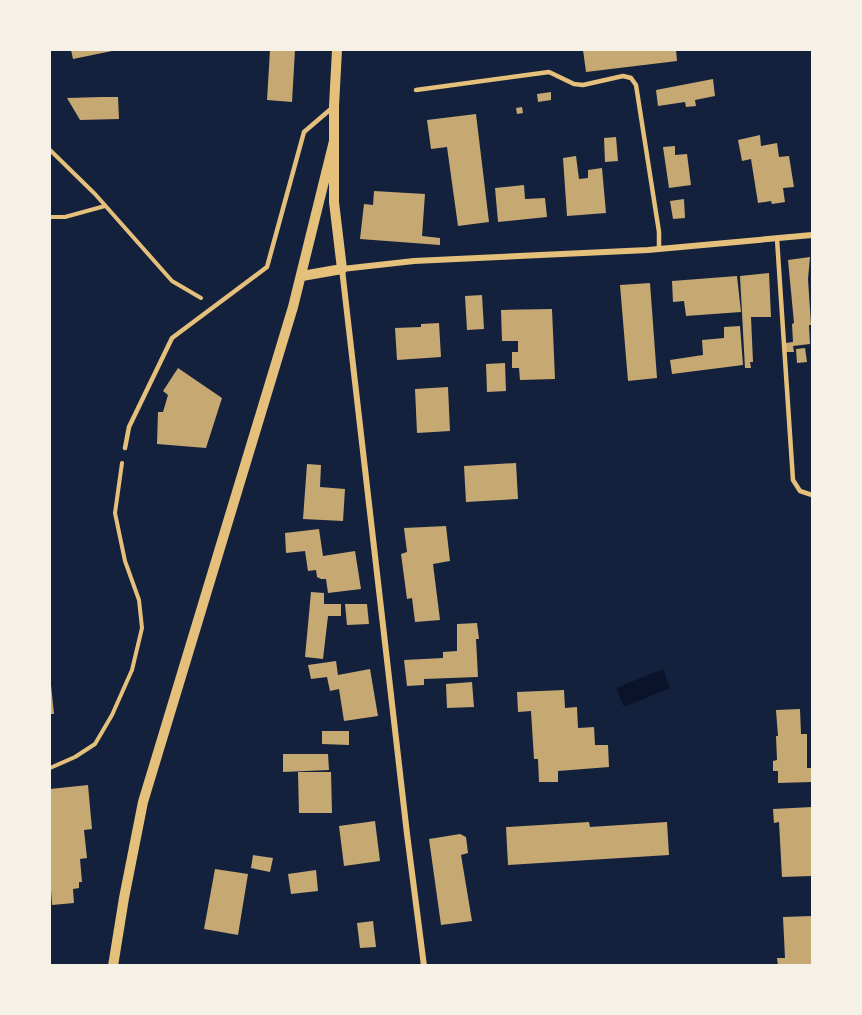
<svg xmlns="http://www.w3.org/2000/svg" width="862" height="1015" viewBox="0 0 862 1015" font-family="'Times New Roman',serif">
<rect width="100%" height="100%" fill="#14213d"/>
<!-- water -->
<polygon fill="#0b132b" points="663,669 670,688 624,707 616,688"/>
<!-- building -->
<g fill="#c6a872">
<polygon points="71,50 112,50 112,51 73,59"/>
<polygon points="270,50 295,50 292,102 267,100"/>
<polygon points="583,50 676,50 677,61 586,72"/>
<polygon points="713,79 715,96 695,100 696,106 686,107 685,102 658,106 656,90"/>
<polygon points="551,92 551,100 538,102 537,94"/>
<polygon points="102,97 118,97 119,119 80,120 67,98"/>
<polygon points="522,107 523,113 517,114 516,108"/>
<polygon points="476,114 489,222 458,226 447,147 431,149 427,120"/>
<polygon points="760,135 761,146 777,143 779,157 789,156 794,187 783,188 785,202 772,204 771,201 758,203 751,159 742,161 738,140"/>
<polygon points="616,137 618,161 605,162 604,138"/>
<polygon points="675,146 675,155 687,154 691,185 669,188 663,147"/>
<polygon points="576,156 579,179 588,178 588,170 602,168 606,213 567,216 563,158"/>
<polygon points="524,185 525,199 545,198 547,217 498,222 495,188"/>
<polygon points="374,191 425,194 422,236 440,238 440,245 360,239 364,204 373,205"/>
<polygon points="684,199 685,218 673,219 670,201"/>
<polygon points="810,257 808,279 811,325 809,325 810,344 793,346 794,352 786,352 785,343 793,342 792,324 794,323 788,260"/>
<polygon points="769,273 771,317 751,317 753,362 750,362 751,368 745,368 740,276"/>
<polygon points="737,276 741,312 686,316 684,301 673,302 672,281"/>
<polygon points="650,283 657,378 628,381 620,285"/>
<polygon points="482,295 484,329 467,330 465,296"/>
<polygon points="552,309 555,379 520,380 519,368 512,368 512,352 518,352 518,341 502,341 501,310"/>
<polygon points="439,323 441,357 397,360 395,328 421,327 421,324"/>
<polygon points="740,326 743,365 672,374 670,360 703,355 702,340 724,338 724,327"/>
<polygon points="805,348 807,362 797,363 796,349"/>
<polygon points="505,363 506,391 487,392 486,364"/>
<polygon points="178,368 222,398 206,448 157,444 158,412 163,412 168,395 163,391"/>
<polygon points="448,387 450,431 417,433 415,389"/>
<polygon points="516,463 518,499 466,502 464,466"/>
<polygon points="307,464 321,465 320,487 345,489 343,521 303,519"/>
<polygon points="446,526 450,561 433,564 440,620 415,622 412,598 407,599 401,554 407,552 404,528"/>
<polygon points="319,529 323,556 355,551 361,589 328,593 326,579 321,579 317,577 316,570 308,571 305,551 286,553 285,533"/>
<polygon points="311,592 324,593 324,604 341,604 341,616 328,616 323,659 305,657"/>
<polygon points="345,604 367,604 369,624 347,625"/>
<polygon points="477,623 479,639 476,639 478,677 424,679 424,685 407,686 404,660 443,658 443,652 457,651 457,624"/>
<polygon points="336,661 338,675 370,669 378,716 344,721 339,689 330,691 327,677 311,679 308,665"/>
<polygon points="472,682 474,707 447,708 446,684"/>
<polygon points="50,685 51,685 54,714 50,714"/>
<polygon points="564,690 565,708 577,707 578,728 594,727 595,745 608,745 609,767 558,771 558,782 539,782 538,759 534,759 531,711 518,712 517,692"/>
<polygon points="800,709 801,734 807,734 807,768 812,768 812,782 778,783 778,771 773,771 773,761 777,760 776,736 778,736 776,710"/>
<polygon points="322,731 349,731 349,745 322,744"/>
<polygon points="283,754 328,754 329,770 283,772"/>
<polygon points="298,772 331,772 332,813 299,813"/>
<polygon points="88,785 92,829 84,830 87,858 80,859 82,882 79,882 79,888 73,889 74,903 52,905 50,875 50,789"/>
<polygon points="812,807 812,876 782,877 779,822 774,823 773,809"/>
<polygon points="375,821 380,861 344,866 339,826"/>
<polygon points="589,822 590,827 667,822 669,855 508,865 506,827"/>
<polygon points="460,834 466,837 468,853 461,855 472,921 441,925 429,839"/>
<polygon points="253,855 273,858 270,872 251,868"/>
<polygon points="215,869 248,874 238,935 204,929"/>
<polygon points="316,870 318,891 291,894 288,874"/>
<polygon points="812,916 812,966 778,966 777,958 785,958 783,917"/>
<polygon points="373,921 376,947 360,948 357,923"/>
</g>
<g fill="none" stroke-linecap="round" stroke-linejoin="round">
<!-- path -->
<g stroke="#e5c07b" stroke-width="4">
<polyline points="50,150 95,194 172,281 201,298"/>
<polyline points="50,217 65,217 105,206"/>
<polyline points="50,768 75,757 95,744 112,715 132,670 142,628 139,600 125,561 115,513 122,463"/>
</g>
<!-- service -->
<g stroke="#e5c07b" stroke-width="4.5">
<polyline points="416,90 549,72 574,84 583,85 623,76 631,78 636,85 659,232 659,249"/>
<polyline points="777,239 793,480 800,491 812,495"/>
<polyline points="125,448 129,427 172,338 267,267 304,132 332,108"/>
</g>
<!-- minor -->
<polyline stroke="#e5c07b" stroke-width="6" points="424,966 407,834 342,269 414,261 648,250 812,235"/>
<!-- tertiary -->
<g stroke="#e5c07b" stroke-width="10">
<polyline points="302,276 342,269 334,202 334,106 337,50"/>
<polyline points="113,966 124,898 143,802 293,307 334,141"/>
</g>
</g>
<!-- border -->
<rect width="862" height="1015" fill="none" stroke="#f6f1e7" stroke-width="102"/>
</svg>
